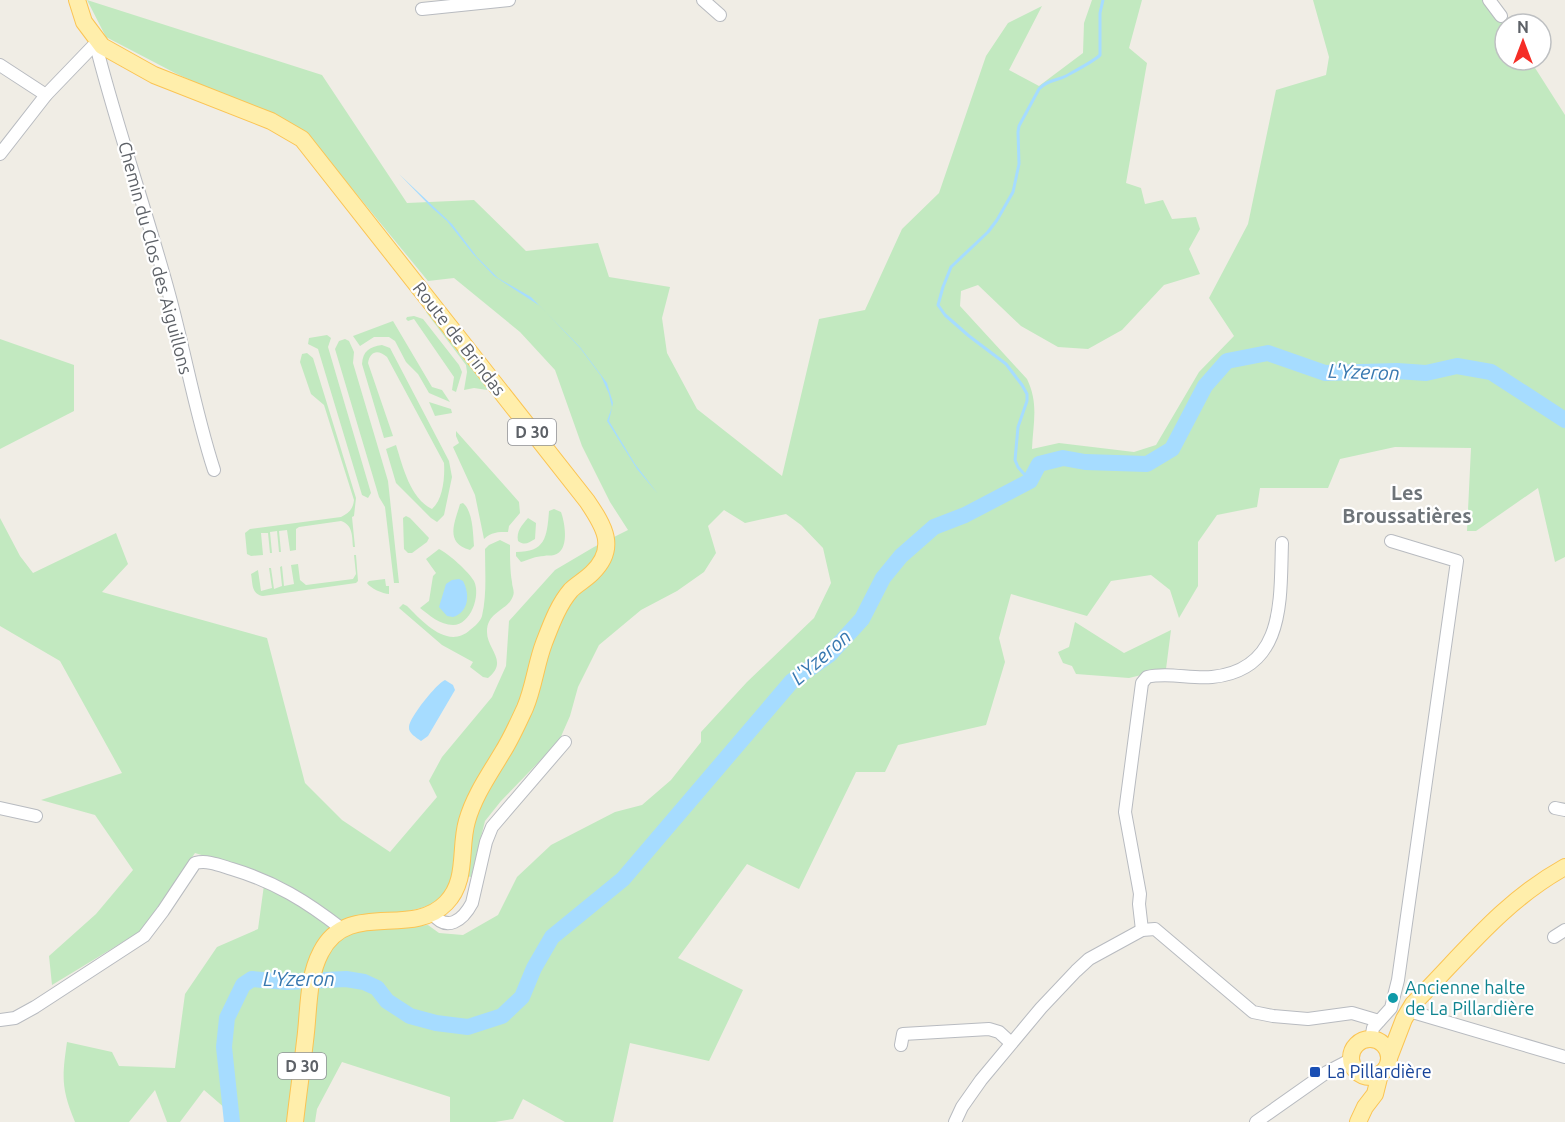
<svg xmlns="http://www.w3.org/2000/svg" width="1565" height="1122" viewBox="0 0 1565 1122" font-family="Ubuntu,sans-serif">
<rect width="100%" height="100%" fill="#f0ede5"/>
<!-- green -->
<g fill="#c2e9c0">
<path d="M87 0 322 75 407 203 474 200 526 251 598 243 609 277 670 287 662 318 667 353 697 409 782 476 819 319 865 310 902 229 939 193 986 56 1008 23 1042 6 1009 70 1039 86 1083 53 1084 23 1092 0H1142L1129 48 1147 63 1126 183 1141 188 1145 204 1163 200 1172 219 1196 217 1200 229 1189 249 1200 274 1164 285 1122 330 1088 349 1058 347 1021 326 978 285 961 291 960 306 1027 379C1039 404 1033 423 1032 449L1059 443 1134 452 1156 445 1199 372 1234 336 1209 298 1248 224 1276 90 1326 75 1329 57 1313 0H1489L1506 24 1505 60H1530L1565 115V557L1555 562 1538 488 1476 531H1467L1471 448 1395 447 1340 459 1328 488H1260L1257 507 1217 515 1198 542V586L1179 618 1170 590 1151 575 1111 581 1087 616 1011 594 999 638 1005 662 986 725 898 745 885 772H856L799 889 747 864 678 958 743 990 709 1061 630 1043 613 1122H565L523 1099 513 1119 495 1122H450V1097L342 1062 317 1109 315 1122H227L226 1109 204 1090 180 1122H167L155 1090 129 1122H75C61 1088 62 1077 67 1042L112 1052 119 1066 175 1068 185 994 217 947 258 929 264 885 334 924 364 929 428 925 439 933 463 935 498 915 517 877 551 845 615 812 642 805 671 780 701 742V732L747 682 814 618 831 583 823 548 801 525 786 514 745 523 724 510 708 526 716 553 704 572 677 591 641 610 599 645 578 687 570 716 559 741 501 801 485 821 471 877 454 873C451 880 448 888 443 894 424 919 366 911 336 922L266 875 195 853 141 931 52 985 49 956 96 914 133 870 95 815 41 800 122 773 60 661 0 626V518L20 556 33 573 116 533 128 564 102 592 267 638 305 783 342 820 390 852 437 797 429 781 442 757 492 697 506 666 509 621 555 570 594 547 628 530 610 502 582 446 555 370 520 332 454 278 428 281 308 135 175 73 106 37Z"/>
<polygon points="429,308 488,383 487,390 474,388 464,390 467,372 466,365 426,312"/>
<polygon points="414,316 423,319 459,365 462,372 456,392 452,390 454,377 414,319 408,321 406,319 407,317"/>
<polygon points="393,321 432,387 442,390 450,402 429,393 418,374 406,362 395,341 389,337 374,337 360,346 353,336"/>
<polygon points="327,335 331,338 328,347 371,493 368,498 362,495 318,349 308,344 309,338"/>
<polygon points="0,339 74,365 74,411 0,449"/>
<polygon points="345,339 349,341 354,352 353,363 388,481 399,583 394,583 385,507 379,497 335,349 339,341"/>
<path d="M382 345 390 348 449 461 452 477 444 515 437 522 431 518 396 483 386 449 396 445C403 467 410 498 432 509 443 500 445 477 444 463L387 357C378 349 370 351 368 363L393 436 384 438 362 364C363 351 369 347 382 345Z"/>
<path d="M307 353 313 358 356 498 354 516 352 517 355 547H353C352 536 353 525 341 521L299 527 296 529V550L290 551 287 530 279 531 281 552H279L277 531 270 532 272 553H270L268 533H261L263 555 251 556 247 554 245 533 250 529 341 517C349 513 353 509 354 500L324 405 311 394 300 362 302 354Z"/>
<polygon points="429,402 451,409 452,413 435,416"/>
<path d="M456 431 519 502 520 513 509 526 508 532C498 532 491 532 484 539L475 495 453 447 459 443 456 436Z"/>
<path d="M463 503C473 511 473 534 474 546L470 550C444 543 455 522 460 504Z"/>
<path d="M554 509 561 512C565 523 570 551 554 555 551 556 547 555 544 556 536 556 528 560 521 562L516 556V552C545 552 547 538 549 511Z"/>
<polygon points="406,516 410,518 429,538 427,542 412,553 408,553 404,549 403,518"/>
<path d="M528 518 536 523 535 539C528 543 525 546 518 541 516 531 522 525 528 518Z"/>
<path d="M500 540 510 545C510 557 510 571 512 582 512 587 515 591 513 596 508 611 487 611 487 632 487 650 509 661 488 678L483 677 470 667 473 662 442 645 399 608 403 604 407 606C423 622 448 650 470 630 475 626 480 622 482 616 487 595 485 571 485 549L489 545Z"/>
<path d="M439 549C448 553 469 572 474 581 481 595 471 625 453 625 440 625 429 615 420 608L429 601 433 576 436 573 426 559Z"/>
<path d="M354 555H356L358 581 356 583 263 596C251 594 253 584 251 574L258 570 261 591 272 588 269 568H271L274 589 282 586 280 567 282 566 284 586 294 584 291 565 298 564 300 580 306 585 353 579 356 574Z"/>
<path d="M385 579 386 586H389V594C383 594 370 588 367 583L369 581Z"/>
<polygon points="1075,622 1124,653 1171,630 1166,669 1129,678 1076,674 1072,666 1063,663 1058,652 1069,647"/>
</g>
<!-- water -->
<g fill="#a6dcff">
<polygon points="399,174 452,224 477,257 498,278 531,297 580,347 607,383 613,403 609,421 635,464 658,494 637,469 607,421 612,407 609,394 601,376 580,348 540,306 494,276 473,254 447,221 432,208"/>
<path d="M459 579 463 581C470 594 469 612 453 617L447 616 439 607 446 584 452 580Z"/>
<path d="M445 680 453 685 455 690 428 736 421 741C417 738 408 733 409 727 409 718 437 683 445 680Z"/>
</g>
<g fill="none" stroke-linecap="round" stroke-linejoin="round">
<!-- stream -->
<path stroke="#a6dcff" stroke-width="3" d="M1030 481 1018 467 1015 460 1018 427 1027 401V394L1022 385 1006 364 969 336 945 315 938 305 943 287 951 267 988 232 997 220 1013 192 1019 164 1018 132 1019 126 1039 89C1047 80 1056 81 1066 76 1073 72 1096 60 1100 55V13L1103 0"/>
<!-- river -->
<polyline stroke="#a6dcff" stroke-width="16" points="232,1122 224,1047 227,1018 243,985 252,979 287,982 346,979 364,982 377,988 387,1001 410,1016 436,1023 468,1027 502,1016 522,997 534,968 552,937 623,879 792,681 829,655 862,619 883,578 901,556 934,527 965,515 1030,481 1039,464 1063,458 1085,462 1147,464 1172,449 1205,386 1227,361 1268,353 1325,373 1397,371 1426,373 1457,366 1491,372 1565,420"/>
<defs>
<g id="minor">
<polyline points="703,0 720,15"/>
<polyline points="1489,0 1501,16"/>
<polyline points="422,9 509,0"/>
<path d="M102 46 98 53C119 134 147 213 169 294 185 352 195 412 214 470"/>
<polyline points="0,65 46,95"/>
<polyline points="0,154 46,95 97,42"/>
<polyline points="0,808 36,816"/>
<polyline points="1555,808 1565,810"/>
<path d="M432 913C447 933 463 920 472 903L486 842 492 827 565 742"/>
<path d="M1142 930 1139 904 1140 894 1125 812 1142 683 1147 677C1168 672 1190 679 1212 677 1286 670 1280 599 1282 543"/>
<polyline points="1554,937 1565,930"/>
<polyline points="1409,1011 1565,1057"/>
<path d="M0 1020 15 1018 35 1007 144 936 163 911 195 863C208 860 219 865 232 869 275 882 306 901 342 929"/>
<polyline points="1371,1040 1373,1028 1391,1008 1398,980 1457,561 1391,541"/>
<polyline points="901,1045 903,1034 989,1029 999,1032 1011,1043"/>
<polyline points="955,1122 962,1107 981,1080 1041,1008 1076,971 1089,959 1142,930 1155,929 1253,1012 1273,1016 1308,1019 1352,1013 1379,1021"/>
<polyline points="1256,1122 1327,1072 1352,1059"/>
</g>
<g id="major">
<path d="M77 0 84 22 102 46 154 75 271 121 302 139 587 501C604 526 618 548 592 573 585 580 577 584 571 590 558 605 551 625 544 643 536 664 534 687 525 708 518 723 511 739 502 753 489 775 474 796 467 821 459 848 468 881 446 903 411 939 348 899 321 952 307 978 309 1012 305 1041 302 1068 298 1095 295 1122"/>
<circle cx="1370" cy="1058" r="19"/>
<path d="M1389 1058 1404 1019 1413 1004C1463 954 1502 902 1565 867"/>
<polyline points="1358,1122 1365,1107 1375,1094 1380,1074"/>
</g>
</defs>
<!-- minor casing -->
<use href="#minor" stroke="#b8bbc0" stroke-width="14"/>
<!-- major casing -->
<use href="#major" stroke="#fbc453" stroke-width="18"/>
<!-- minor -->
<use href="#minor" stroke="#fff" stroke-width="12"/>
<!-- major -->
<use href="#major" stroke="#ffeeab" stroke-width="16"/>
</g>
<!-- markers -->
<circle fill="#0f9aa8" stroke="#fff" stroke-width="2" cx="1393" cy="998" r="6"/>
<rect fill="#1a4fb4" stroke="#fff" stroke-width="2" x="1309" y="1066" width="12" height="12" rx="3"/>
<g text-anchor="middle" stroke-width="4.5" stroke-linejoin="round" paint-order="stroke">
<!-- shield labels -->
<g fill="#fff" stroke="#8e9095" stroke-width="1.5">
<rect x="508" y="419" width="48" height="26" rx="4.5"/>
<rect x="278" y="1053" width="48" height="26" rx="4.5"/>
</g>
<g font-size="16" font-weight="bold" fill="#5d6167">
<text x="532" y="438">D 30</text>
<text x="302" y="1072">D 30</text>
</g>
<!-- street labels -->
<g font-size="18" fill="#5d6167" stroke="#fff">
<text transform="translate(155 258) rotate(75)" y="6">Chemin du Clos des Aiguillons</text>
<text transform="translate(459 339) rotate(52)" y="6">Route de Brindas</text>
</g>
<!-- culture labels -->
<g font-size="18" fill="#0d838f" stroke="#fff" text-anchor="start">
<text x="1405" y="994">Ancienne halte<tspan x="1405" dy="21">de La Pillardière</tspan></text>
</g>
<!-- transit labels -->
<g font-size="18" fill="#164399" stroke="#fff" text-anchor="start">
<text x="1327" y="1078">La Pillardière</text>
</g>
<!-- water labels -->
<g font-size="20" font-style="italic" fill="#3878b0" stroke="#fff">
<text transform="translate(1364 372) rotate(2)" y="7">L'Yzeron</text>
<text transform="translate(821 657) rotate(-41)" y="7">L'Yzeron</text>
<text x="299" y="986">L'Yzeron</text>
</g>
<!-- neighbourhood labels -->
<g font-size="20" font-weight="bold" fill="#6e7479" stroke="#fff">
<text x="1407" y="500">Les<tspan x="1407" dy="23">Broussatières</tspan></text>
</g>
</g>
<!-- north arrow -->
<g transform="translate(1523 42)"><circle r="28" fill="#ffffff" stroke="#bec0c2" stroke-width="1.5"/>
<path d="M0-4.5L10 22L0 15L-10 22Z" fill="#f52d26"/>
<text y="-9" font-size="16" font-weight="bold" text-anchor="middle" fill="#5d6167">N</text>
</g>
</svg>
